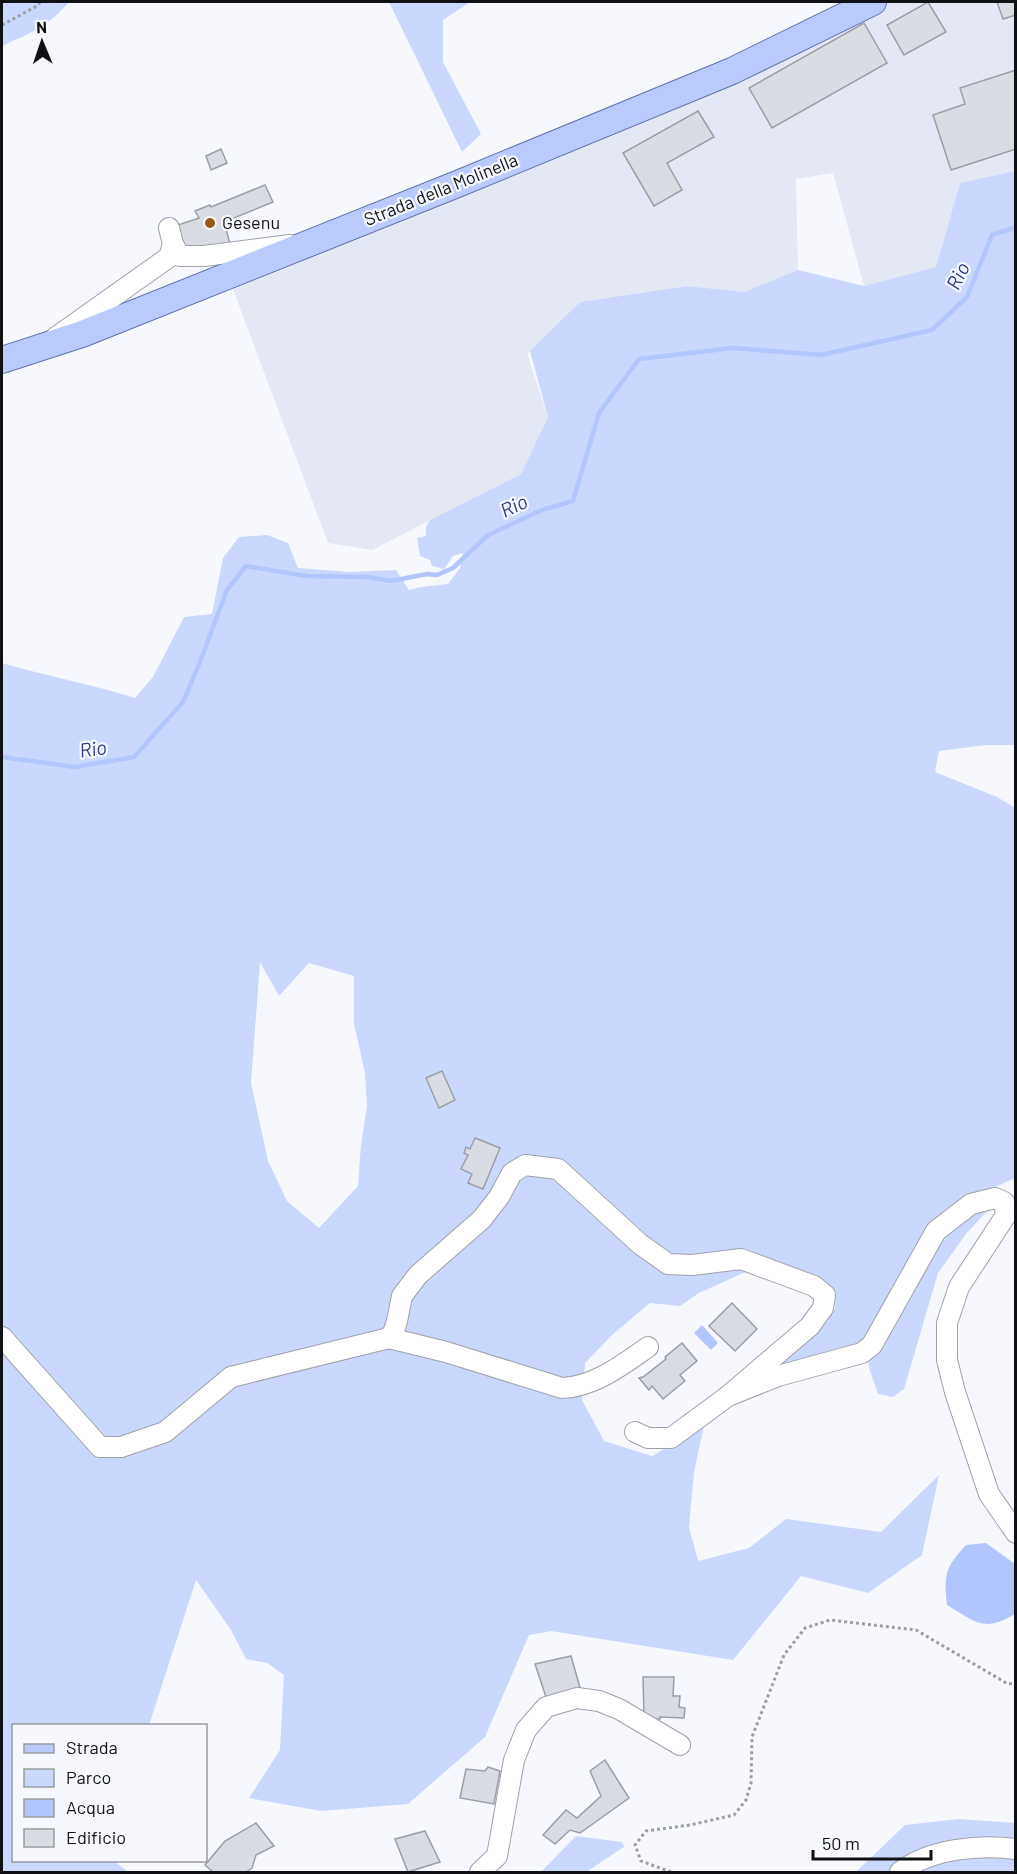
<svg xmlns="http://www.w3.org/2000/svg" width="1017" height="1874" viewBox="0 0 1017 1874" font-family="Barlow,sans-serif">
<rect width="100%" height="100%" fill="#f6f8fe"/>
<!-- built -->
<polygon fill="#e4e8f4" points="873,2 1015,2 1015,171 960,183 936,267 864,286 833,173 796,179 798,270 744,292 687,286 580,302 527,354 548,417 521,474 372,550 328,543 228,276"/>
<!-- green -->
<g fill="#cad7fe" fill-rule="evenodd">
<path d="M2 2H69C59 14 46 25 32 32 22 38 11 40 2 47Z"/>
<polygon points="389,2 470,2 443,20 443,62 481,134 462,152"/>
<path d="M1015 171V745H986L939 751 935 772 997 797 1015 808V1178L986 1191 989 1209 966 1234 938 1273 904 1389 893 1397 878 1394 869 1368 868 1357 847 1346 751 1381 835 1309 836 1291C814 1273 793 1273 770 1261 757 1255 753 1252 739 1249L750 1270 699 1293 680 1306 650 1303 612 1335 585 1363 582 1400 604 1441 652 1456 704 1426 694 1472 689 1527 698 1561 749 1548 786 1519 881 1532 939 1475 922 1555 868 1593 801 1576 733 1660 551 1631 529 1635 485 1737 408 1804 321 1811 249 1798 280 1750 284 1675 267 1663 246 1659 231 1630 196 1580 149 1725 14 1726V1860L114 1861 128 1872H2V663C46 676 91 684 135 698L153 677 184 617 212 614 223 558 239 537 267 535 288 543 298 568 350 572 396 570 409 590 421 587 448 584 460 568 463 553 453 556 444 569 432 566 430 560 420 556 417 538 426 536V527L430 520 521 474 548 417 530 351 580 302 687 286 744 292 798 270 864 286 936 267 960 183ZM260 962 279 996 309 963 354 976V1024L365 1073 367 1106 361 1145 358 1186 319 1228 287 1201 268 1161 251 1083Z"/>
<polygon points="959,1819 1015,1823 1015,1872 856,1872 905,1825"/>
<polygon points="576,1836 622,1842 624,1847 586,1872 541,1872"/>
</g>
<!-- water -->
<g fill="#b2c5fd">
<polygon points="702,1325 718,1343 711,1350 694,1333"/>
<path d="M986 1543 1015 1564V1614C983 1633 976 1622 947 1605 944 1574 945 1568 966 1545Z"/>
</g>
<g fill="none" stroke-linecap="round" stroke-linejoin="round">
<!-- stream -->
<polyline stroke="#b2c5fd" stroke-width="4.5" points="2,757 75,767 134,757 183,702 200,662 227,590 246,566 306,576 368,577 391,581 427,574 437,575 453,568 488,535 542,510 573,501 599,413 639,359 733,348 821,355 932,330 967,297 992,235 1016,227"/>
</g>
<!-- building -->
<g fill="#dadce3" stroke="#9c9ea5" stroke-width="1.5">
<polygon points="928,2 946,32 904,55 887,25"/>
<polygon points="997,2 1016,2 1016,15 1003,19"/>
<polygon points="864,23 887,63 772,128 749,88"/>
<polygon points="1016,70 1016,149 951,170 933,115 965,104 960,88"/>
<polygon points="698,111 714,137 667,163 682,190 654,206 623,153"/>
<polygon points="221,149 227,163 211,170 206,156"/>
<polygon points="265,185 273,202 224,222 230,244 193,255 177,244 178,225 199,218 195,211 210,205 211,207"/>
<polygon points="442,1071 455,1100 439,1108 426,1078"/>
<polygon points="475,1138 500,1148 483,1189 468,1183 472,1174 461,1169 468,1155 464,1153 466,1147 470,1149"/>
<polygon points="732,1303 757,1329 735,1351 709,1326"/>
<polygon points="682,1343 697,1361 680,1375 685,1381 663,1399 652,1386 649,1390 639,1378 643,1377 666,1359 665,1357"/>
<polygon points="571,1656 581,1691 547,1700 535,1664"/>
<polygon points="643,1677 674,1677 673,1696 680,1696 679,1707 685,1708 684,1718 660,1717 660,1719 651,1719 651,1717 644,1716"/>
<polygon points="605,1760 629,1798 580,1833 570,1830 555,1844 543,1835 566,1810 577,1818 601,1796 590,1771"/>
<polygon points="488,1767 500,1771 494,1804 460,1798 466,1769 485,1771"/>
<polygon points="256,1823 274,1846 256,1855 252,1868 246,1872 213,1872 205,1865 225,1841"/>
<polygon points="425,1831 440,1862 408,1872 395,1839"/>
</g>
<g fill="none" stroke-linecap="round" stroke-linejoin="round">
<defs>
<g id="minor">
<polyline points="169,228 173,244 180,256 204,256 290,245"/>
<polyline points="55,338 169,257 173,244"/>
<polyline points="2,1337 100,1447 121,1447 165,1432 231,1377 389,1338 394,1331 397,1321 402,1296 418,1275 482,1219 499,1197 512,1173 525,1165 558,1169 640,1244 668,1264 692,1265 741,1259 814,1286 825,1295 823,1308 810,1326 728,1396"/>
<path d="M389 1338 446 1352 562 1388C594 1387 622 1365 648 1347"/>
<polyline points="635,1432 648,1438 671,1438 728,1396 778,1376 862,1353 872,1345 936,1231 971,1204 995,1198 1004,1202 1006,1215 959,1287 947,1323 947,1360 955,1392 989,1494 1016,1533"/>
<polyline points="480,1872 497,1856 514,1760 526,1730 546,1707 577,1698 599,1701 619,1709 680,1745"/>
<path d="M900 1872C929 1849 979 1844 1016 1849"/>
</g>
<polyline id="major" points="2,360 82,334 455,185 732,71 873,2"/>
</defs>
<!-- minor casing -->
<use href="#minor" stroke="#9fa1a8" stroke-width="22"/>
<!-- major casing -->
<use href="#major" stroke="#6172ab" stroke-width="28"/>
<!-- path -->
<g stroke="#9d9ea3" stroke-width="3" stroke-dasharray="3 3" stroke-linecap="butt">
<polyline points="2,25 37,6 40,2"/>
<polyline points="671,1872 641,1861 635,1845 646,1831 690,1825 734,1815 746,1800 751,1783 752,1737 784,1655 805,1628 830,1620 916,1630 1008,1684 1016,1683"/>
</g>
<!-- minor -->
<use href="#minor" stroke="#fff" stroke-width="20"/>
<!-- major -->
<use href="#major" stroke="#bbcafd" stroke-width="26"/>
</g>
<!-- markers -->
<circle fill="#95571c" stroke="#f6f8fe" stroke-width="2" cx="210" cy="223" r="6"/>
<g text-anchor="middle" stroke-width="4.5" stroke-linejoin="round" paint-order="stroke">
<!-- street labels -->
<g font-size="18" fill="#101114" stroke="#f6f8fe">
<text transform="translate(441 190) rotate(-22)" y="6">Strada della Molinella</text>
</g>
<!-- poi labels -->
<g font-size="18" fill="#101114" stroke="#f6f8fe" text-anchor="start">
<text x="222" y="229">Gesenu</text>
</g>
<!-- water labels -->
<g font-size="20" font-style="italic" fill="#2a3b89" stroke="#f6f8fe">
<text transform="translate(958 276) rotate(-64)" y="7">Rio</text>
<text transform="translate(514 506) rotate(-25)" y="7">Rio</text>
<text transform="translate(93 749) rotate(-8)" y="7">Rio</text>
</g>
</g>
<!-- border -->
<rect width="1017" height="1874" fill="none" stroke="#101114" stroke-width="6"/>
<!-- legend -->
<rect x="12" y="1724" width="195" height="138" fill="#f6f8fe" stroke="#9a9ca0" stroke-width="1.5"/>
<rect x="24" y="1744" width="30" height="9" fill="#bbcafd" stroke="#9a9ca0" stroke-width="1.5"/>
<text x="66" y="1754" font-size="18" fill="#101114">Strada</text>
<rect x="24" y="1769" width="30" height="18" fill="#cad7fe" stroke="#9a9ca0" stroke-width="1.5"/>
<text x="66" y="1784" font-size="18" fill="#101114">Parco</text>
<rect x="24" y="1799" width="30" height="18" fill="#b2c5fd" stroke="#9a9ca0" stroke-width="1.5"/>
<text x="66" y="1814" font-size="18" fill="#101114">Acqua</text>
<rect x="24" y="1829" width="30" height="18" fill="#dadce3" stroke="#9a9ca0" stroke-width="1.5"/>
<text x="66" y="1844" font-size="18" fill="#101114">Edificio</text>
<!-- north arrow -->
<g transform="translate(42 42) rotate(358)" stroke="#f6f8fe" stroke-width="4.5" paint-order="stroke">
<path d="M0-4.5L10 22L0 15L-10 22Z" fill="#101114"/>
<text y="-9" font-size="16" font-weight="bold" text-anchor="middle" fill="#101114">N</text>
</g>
<!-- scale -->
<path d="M813 1850v9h118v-9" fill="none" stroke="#101114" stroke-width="3"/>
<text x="822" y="1850" font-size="18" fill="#101114" stroke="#f6f8fe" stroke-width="4.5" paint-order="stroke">50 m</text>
</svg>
